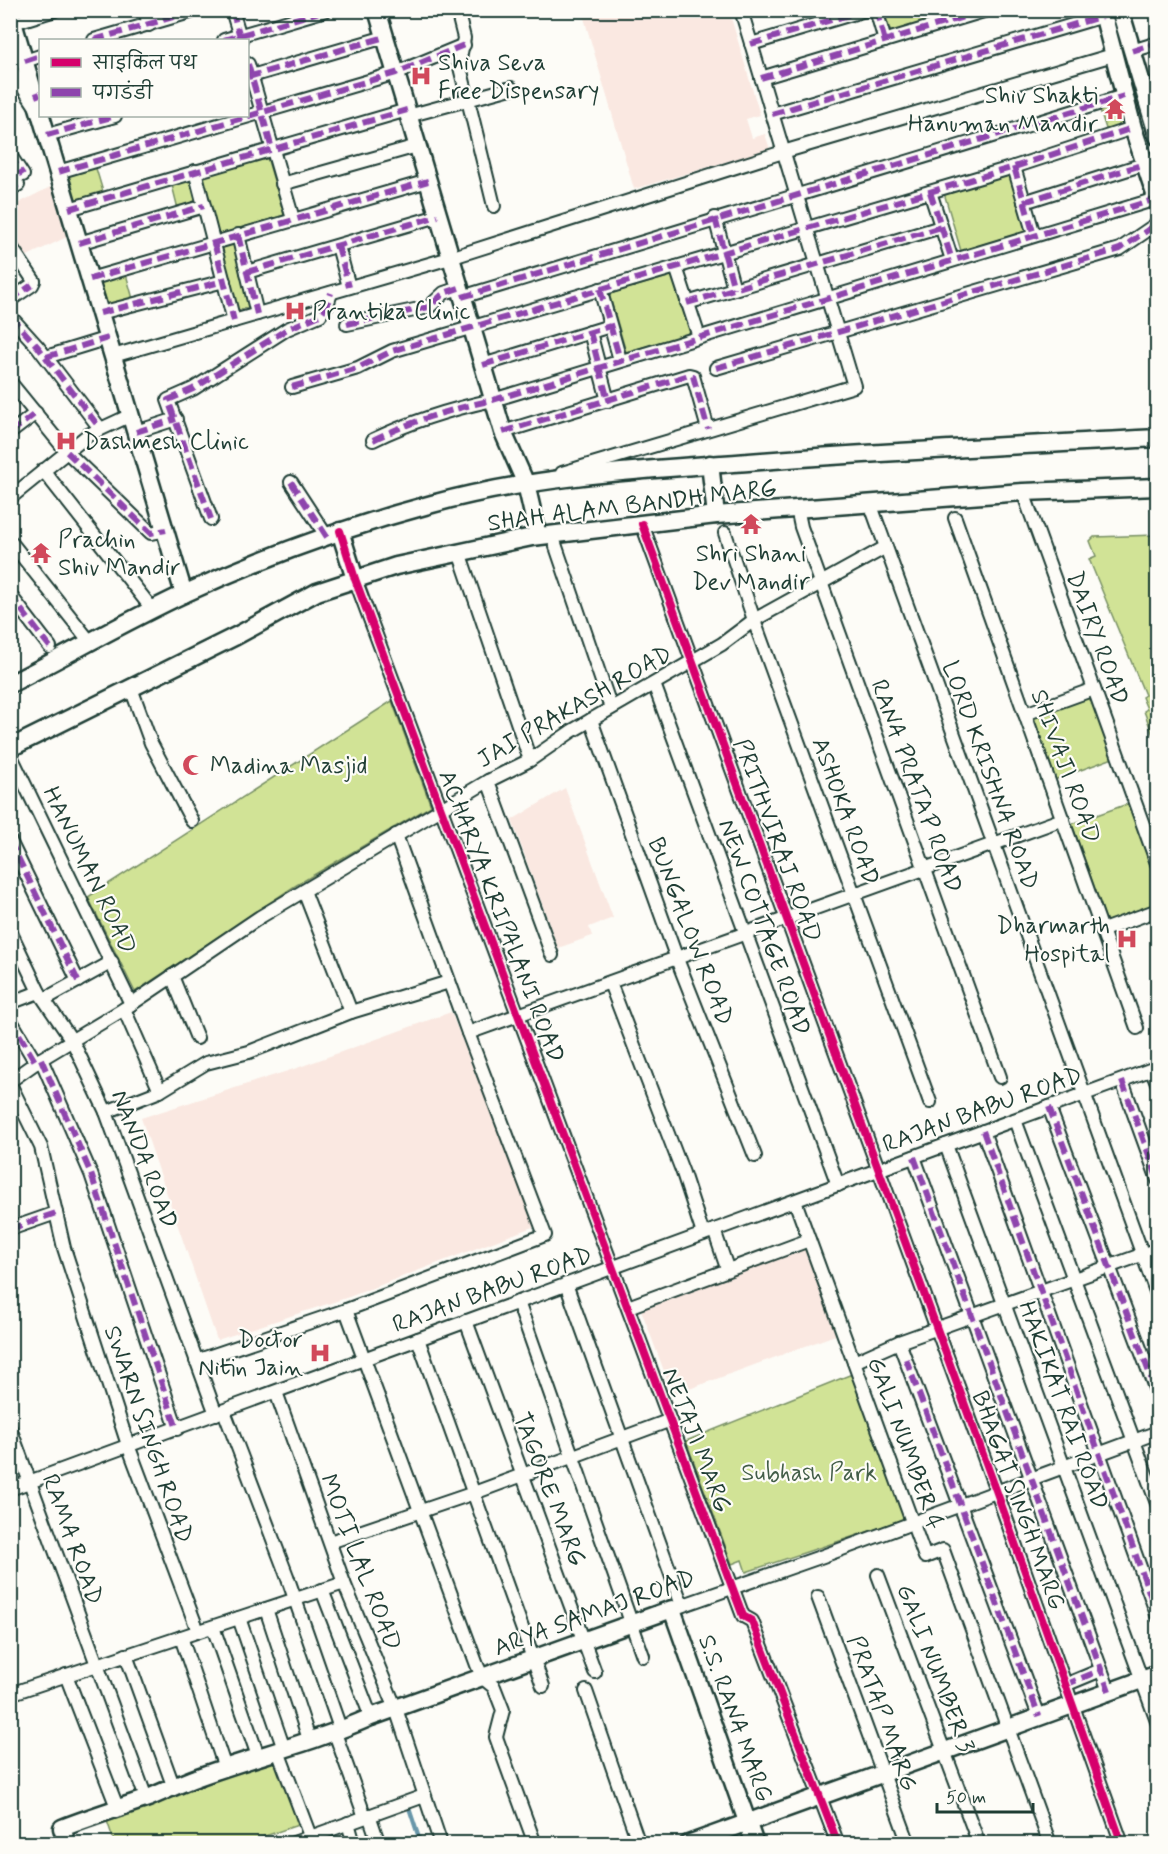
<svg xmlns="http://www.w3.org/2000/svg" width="1168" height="1854" viewBox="0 0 1168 1854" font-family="Mynerve,'Playpen Sans Deva',sans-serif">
<rect width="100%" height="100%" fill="#fdfcf7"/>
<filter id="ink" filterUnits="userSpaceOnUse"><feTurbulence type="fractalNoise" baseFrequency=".0167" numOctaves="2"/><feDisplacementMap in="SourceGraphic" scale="12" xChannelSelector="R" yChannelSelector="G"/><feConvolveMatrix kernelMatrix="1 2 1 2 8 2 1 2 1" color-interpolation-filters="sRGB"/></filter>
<g filter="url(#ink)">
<!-- built -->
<g fill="#fae8e1">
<polygon points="582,11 729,11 760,115 746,119 752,138 765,134 770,149 634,189"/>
<polygon points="56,184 71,235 21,259 11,238 11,207"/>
<polygon points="565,788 613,918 589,927 592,936 558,948 512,820"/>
<polygon points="451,1012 535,1226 349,1297 217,1340 141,1118 297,1068"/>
<polygon points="805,1247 838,1334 673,1395 640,1307"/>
</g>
<!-- green -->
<g fill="#d1e396" stroke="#789065" stroke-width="1.5">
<polygon points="884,11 957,11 958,16 892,36"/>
<polygon points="1118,101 1126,126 1107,132 1099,107"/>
<polygon points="267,157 284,215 218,235 201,177"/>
<polygon points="95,165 104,195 72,205 63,174"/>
<polygon points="1010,173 1027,231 961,251 944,193"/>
<polygon points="192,179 199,203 178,209 172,185"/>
<polygon points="236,241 251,307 235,311 219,246"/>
<polygon points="126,274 133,299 108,306 100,281"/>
<polygon points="675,275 693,333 626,352 609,294"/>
<polygon points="1157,535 1158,535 1157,746 1144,711 1147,709 1142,697 1145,695 1089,559 1096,556 1090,541 1094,537"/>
<polygon points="1089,694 1113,758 1054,780 1030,716"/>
<polygon points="392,701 431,806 295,886 135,992 88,897"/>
<polygon points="1130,803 1157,880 1157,905 1107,923 1072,824"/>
<polygon points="852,1374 906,1519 746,1572 742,1560 732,1564 686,1441"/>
<polygon points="278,1758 301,1824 244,1843 115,1844 106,1818"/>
</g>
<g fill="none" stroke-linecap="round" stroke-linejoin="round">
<!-- stream -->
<polyline stroke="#6796a9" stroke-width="4" points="408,1805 421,1844"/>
<defs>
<g id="street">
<polyline points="145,10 149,25"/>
<polyline points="232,10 241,40"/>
<polyline points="457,10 464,38 459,63 494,206"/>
<polyline points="876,10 885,41"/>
<polyline points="13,23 55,10"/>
<polyline points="94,40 197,10"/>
<polyline points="224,40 326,10"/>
<polyline points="751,44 865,10"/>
<polyline points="1132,51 1158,43"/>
<polyline points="25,61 40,56"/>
<polyline points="248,64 293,219"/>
<polyline points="10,68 36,107"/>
<polyline points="248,77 385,37"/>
<polyline points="761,78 987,10"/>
<polyline points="772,114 1103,16"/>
<polyline points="408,116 511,88"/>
<polyline points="47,135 115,116"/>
<polyline points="10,155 23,175"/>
<polyline points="1014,167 1034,235"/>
<polyline points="195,171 234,321"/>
<polyline points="58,172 396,73 464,45"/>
<polyline points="282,184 417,146"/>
<polyline points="10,189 18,185"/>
<polyline points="930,192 952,260"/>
<polyline points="1024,202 1144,164"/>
<polyline points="69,209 407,110"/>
<polyline points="715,218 734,289"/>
<polyline points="238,235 257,314"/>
<polyline points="79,243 204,206"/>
<polyline points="10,245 34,281 32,285 10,300"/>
<polyline points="338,246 349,287"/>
<polyline points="676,267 699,337"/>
<polyline points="247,272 438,216"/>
<polyline points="90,279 428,181"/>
<polyline points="600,289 620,360"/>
<polyline points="462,297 1124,96"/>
<polyline points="687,303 941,227"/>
<polyline points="100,313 224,281"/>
<polyline points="10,316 38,347 99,427"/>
<polyline points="347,324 429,307 444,293 459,288"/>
<polyline points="590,332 608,401"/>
<polyline points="113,356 450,258 783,152 1113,55"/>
<polyline points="46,357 108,338"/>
<polyline points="483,365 610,326"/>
<polyline points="716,368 1120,249 1158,223"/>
<polyline points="10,382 67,452 151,533 166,530"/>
<polyline points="292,387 358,368 392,351 1014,167 1133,128"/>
<polyline points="136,432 176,419"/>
<polyline points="503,432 689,375 693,376 708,429"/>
<polyline points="10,433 36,413"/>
<path d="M373 440C412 421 451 409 493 400L1156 199"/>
<polyline points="43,470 153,610"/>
<polyline points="562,473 854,386 741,10"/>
<polyline points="291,482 327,537"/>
<polyline points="1023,492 1158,866"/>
<polyline points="10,498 88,435 131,415"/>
<polyline points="870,503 1158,1297"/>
<polyline points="797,508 801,527 1000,1077"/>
<polyline points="955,518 1137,1028"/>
<polyline points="211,519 168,400 193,389 287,329 320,315 327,305 331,293"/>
<polyline points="642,524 996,1490 1122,1844"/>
<polyline points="725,533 756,626 930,1102"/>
<polyline points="552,535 611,708"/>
<polyline points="10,541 91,643"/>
<polyline points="459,552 530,760"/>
<polyline points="355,579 743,1616 752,1621 838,1844"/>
<polyline points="10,595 50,647"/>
<polyline points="654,684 838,1185"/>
<polyline points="131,688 151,743 192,821"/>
<polyline points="1025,714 1094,689"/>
<polyline points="591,720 677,959 755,1156"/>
<polyline points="10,754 131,1004"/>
<polyline points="488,781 552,955"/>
<polyline points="10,841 78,981"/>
<polyline points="304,891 351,1012"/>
<polyline points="1103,930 1158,910"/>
<polyline points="10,931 39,992 73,1042 106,1112 216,1414"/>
<polyline points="172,976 197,1038"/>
<polyline points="610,983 683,1173 703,1234"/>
<polyline points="45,999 112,962"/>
<polyline points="10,1003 39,992"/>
<polyline points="124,1009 160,1091"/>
<polyline points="10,1019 36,1063"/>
<polyline points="468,1033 1063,819"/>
<polyline points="41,1059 91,1174 177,1429"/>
<polyline points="1152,1070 1158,1085"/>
<polyline points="10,1081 41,1059 124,1009 260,917 488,781 530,760 572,731 722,644 754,620 886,547"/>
<polyline points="1122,1081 1158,1180"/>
<polyline points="10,1084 41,1147 64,1248 128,1445 198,1631"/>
<polyline points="1049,1107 1158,1396"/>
<polyline points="106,1112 160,1091 206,1063 249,1052 351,1012 449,982"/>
<polyline points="1015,1120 1158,1506"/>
<polyline points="983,1131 1158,1617"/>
<polyline points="946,1145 1158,1724"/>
<polyline points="914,1157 1109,1691"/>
<polyline points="795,1201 925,1557 943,1550 1050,1844"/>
<polyline points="10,1229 56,1213"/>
<polyline points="714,1230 726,1265"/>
<polyline points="566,1284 682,1605"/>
<polyline points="518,1302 643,1656"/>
<polyline points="628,1307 809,1240"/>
<polyline points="346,1310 477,1665 483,1678 494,1687 503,1710 496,1737 535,1844"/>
<polyline points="466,1321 595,1672"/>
<polyline points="418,1339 543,1686"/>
<polyline points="899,1342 1039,1716"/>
<polyline points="196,1361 346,1310 545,1235 468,1033 396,835"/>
<polyline points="854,1362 899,1342 1158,1249"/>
<polyline points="276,1392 344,1583 396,1709 441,1844"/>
<polyline points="224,1411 287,1576 341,1731"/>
<polyline points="10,1428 146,1798"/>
<polyline points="10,1489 1158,1067"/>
<polyline points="330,1542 474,1493 668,1421"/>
<polyline points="878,1575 979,1844"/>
<polyline points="322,1590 371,1717"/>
<polyline points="818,1597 909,1844"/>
<polyline points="266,1609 309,1739"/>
<polyline points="672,1609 823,1556 1158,1432"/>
<polyline points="239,1618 284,1749"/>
<polyline points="213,1627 258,1756"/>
<polyline points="181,1637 225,1768"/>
<polyline points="126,1655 174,1788"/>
<polyline points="66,1675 117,1807"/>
<polyline points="1065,1685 1101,1670"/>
<polyline points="586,1691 639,1844"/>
<polyline points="10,1694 344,1583"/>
<polyline points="335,1733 365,1817"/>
<polyline points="278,1751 310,1836"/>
<polyline points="369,1815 379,1844"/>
<polyline points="348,1823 354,1844"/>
<polyline points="291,1844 424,1796"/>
</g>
<g id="secondary">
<polyline points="377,10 503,432 526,484 538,536"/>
<polyline points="1102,10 1133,128 1158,203"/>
<polyline points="1120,10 1158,137"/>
<polyline points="10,12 40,114"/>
<polyline points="41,116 184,594"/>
<polyline points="710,464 716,515"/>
<polyline points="340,531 355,579"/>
<path d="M10 684C69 654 126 621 186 593 264 557 349 526 432 504 527 478 625 471 722 464 867 452 1012 446 1158 438"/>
<polyline points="10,748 236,636 317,592 396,566 532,537 716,515 1023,492 1158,487"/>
<path d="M67 1844 62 1828C90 1817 119 1808 148 1798 165 1791 181 1783 198 1777 256 1756 315 1742 371 1717L672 1609 755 1844"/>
<polyline points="688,1844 1158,1674"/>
</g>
</defs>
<!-- street casing -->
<use href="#street" stroke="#1f3d34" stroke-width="16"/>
<!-- secondary casing -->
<use href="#secondary" stroke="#1f3d34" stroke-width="21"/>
<!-- street -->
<use href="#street" stroke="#fdfcf7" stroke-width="12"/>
<!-- secondary -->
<use href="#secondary" stroke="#fdfcf7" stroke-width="16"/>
<!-- quiet -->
<g stroke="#8e44ad" stroke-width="6" stroke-dasharray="12 6" stroke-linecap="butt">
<polyline points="232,10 241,40"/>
<polyline points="876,10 885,41"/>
<polyline points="1121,14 1131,10"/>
<polyline points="94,40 197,10"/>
<polyline points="224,40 326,10"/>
<polyline points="751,44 865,10"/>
<polyline points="1132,51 1158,43"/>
<polyline points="25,61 40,56"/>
<polyline points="248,64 272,149"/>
<polyline points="248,77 385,37"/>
<polyline points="761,78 987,10"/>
<polyline points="35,96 40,94"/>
<polyline points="772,114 1103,16"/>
<polyline points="47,135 115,116"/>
<polyline points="10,155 23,175"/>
<polyline points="1014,167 1034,235"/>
<polyline points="58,172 396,73 464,45"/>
<polyline points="10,189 18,185"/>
<polyline points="930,192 952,260"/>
<polyline points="1024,202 1144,164"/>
<polyline points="69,209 407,110"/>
<polyline points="715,218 734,289"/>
<polyline points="238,235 257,314"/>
<polyline points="214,242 234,321"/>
<polyline points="79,243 204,206"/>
<polyline points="338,246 349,287"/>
<polyline points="247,272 438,216"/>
<polyline points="90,279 428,181"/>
<polyline points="600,289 620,360"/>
<polyline points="462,297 1124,96"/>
<polyline points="10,300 32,285"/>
<polyline points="687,303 941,227"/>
<polyline points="100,313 224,281"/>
<polyline points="10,316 38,347 99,427"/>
<polyline points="347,324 429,307 444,293 459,288"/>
<polyline points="590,332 608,401"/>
<polyline points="46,357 108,338"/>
<polyline points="483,365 610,326"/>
<polyline points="716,368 1120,249 1158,223"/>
<polyline points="292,387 358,368 392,351 1014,167 1133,128"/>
<polyline points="136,432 176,419"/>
<polyline points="503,432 689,375 693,376 708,429"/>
<polyline points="10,433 36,413"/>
<path d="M373 440C412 421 451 409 493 400L1156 199"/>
<polyline points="67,452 151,533 166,530"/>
<polyline points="291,482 327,537"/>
<polyline points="211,519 168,400 193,389 287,329 320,315 327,305 331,293"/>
<polyline points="10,595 50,647"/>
<polyline points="10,841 78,981"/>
<polyline points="10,1019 36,1063"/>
<polyline points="41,1059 91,1174 177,1429"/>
<polyline points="1122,1081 1158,1180"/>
<polyline points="1049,1107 1158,1396"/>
<polyline points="983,1131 1158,1617"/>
<polyline points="914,1157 1109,1691"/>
<polyline points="10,1229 56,1213"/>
<polyline points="906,1359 1039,1716"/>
<polyline points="1065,1685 1101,1670"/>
</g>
<defs>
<g id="cycleway">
<polyline points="642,524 996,1490 1122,1844"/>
<polyline points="340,531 355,579 743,1616 752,1621 838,1844"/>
</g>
</defs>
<!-- cycleway casing -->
<use href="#cycleway" stroke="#fdfcf7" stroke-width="11"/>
<!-- cycleway -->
<use href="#cycleway" stroke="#d6006c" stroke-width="8"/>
</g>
</g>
<!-- icons -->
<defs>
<symbol id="hospital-bare" viewBox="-9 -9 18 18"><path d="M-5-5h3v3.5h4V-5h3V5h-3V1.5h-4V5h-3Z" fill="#d1495b" stroke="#fdfcf7" stroke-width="2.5" paint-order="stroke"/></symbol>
<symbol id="temple-bare" viewBox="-9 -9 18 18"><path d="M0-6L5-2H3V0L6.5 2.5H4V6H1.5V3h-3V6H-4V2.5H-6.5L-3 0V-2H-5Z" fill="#d1495b" stroke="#fdfcf7" stroke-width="2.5" paint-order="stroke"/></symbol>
<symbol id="mosque-bare" viewBox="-9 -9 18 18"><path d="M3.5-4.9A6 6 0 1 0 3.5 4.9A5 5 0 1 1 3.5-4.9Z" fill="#d1495b" stroke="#fdfcf7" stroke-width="2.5" paint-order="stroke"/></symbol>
</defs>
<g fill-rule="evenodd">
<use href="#hospital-bare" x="406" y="61" width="30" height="30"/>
<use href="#temple-bare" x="1100" y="94" width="30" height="30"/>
<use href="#hospital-bare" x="280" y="296" width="30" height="30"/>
<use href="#hospital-bare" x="51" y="426" width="30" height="30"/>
<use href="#temple-bare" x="736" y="509" width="30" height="30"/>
<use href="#temple-bare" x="26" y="538" width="30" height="30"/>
<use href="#mosque-bare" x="178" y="750" width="30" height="30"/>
<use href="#hospital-bare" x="1112" y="924" width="30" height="30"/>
<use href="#hospital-bare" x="305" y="1338" width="30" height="30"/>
</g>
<g text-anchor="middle" stroke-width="4.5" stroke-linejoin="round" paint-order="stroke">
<!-- poi labels -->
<g font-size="24" fill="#1f3d34" stroke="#fdfcf7" text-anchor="start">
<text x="438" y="70">Shiva Seva<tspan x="438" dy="28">Free Dispensary</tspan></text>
<text x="1098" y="103" text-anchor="end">Shiv Shakti<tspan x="1098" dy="28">Hanuman Mandir</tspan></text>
<text x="312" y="319">Prantika Clinic</text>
<text x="83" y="449">Dashmesh Clinic</text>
<text x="58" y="547">Prachin<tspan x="58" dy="28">Shiv Mandir</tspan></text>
<text x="751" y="561" text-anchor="middle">Shri Shani<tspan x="751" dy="28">Dev Mandir</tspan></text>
<text x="210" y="773">Madina Masjid</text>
<text x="1110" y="933" text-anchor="end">Dharmarth<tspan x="1110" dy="28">Hospital</tspan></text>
<text x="303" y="1347" text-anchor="end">Doctor<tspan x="303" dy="28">Nitin Jain</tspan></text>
</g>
<!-- street labels -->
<g font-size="24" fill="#1f3d34" stroke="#fdfcf7">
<text transform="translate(632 505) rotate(-7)" y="8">SHAH ALAM BANDH MARG</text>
<text transform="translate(1098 638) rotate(70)" y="8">DAIRY ROAD</text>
<text transform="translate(574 706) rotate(-30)" y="8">JAI PRAKASH ROAD</text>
<text transform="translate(1066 766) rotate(70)" y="8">SHIVAJI ROAD</text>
<text transform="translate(991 775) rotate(70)" y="8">LORD KRISHNA ROAD</text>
<text transform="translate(917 786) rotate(70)" y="8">RANA PRATAP ROAD</text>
<text transform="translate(846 811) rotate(70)" y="8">ASHOKA ROAD</text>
<text transform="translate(778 840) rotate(70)" y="8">PRITHVIRAJ ROAD</text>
<text transform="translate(90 870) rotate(64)" y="8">HANUMAN ROAD</text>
<text transform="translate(502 916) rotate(69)" y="8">ACHARYA KRIPALANI ROAD</text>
<text transform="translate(765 927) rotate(70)" y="8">NEW COTTAGE ROAD</text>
<text transform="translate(691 931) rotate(69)" y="8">BUNGALOW ROAD</text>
<text transform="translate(982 1109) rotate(-20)" y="8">RAJAN BABU ROAD</text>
<text transform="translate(145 1159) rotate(69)" y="8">NANDA ROAD</text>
<text transform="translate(492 1289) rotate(-20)" y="8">RAJAN BABU ROAD</text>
<text transform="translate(1064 1405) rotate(70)" y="8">HAKIKAT RAI ROAD</text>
<text transform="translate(149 1434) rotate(71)" y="8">SWARN SINGH ROAD</text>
<text transform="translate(697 1440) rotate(69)" y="8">NETAJI MARG</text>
<text transform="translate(906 1443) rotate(70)" y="8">GALI NUMBER 4</text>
<text transform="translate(550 1489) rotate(69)" y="8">TAGORE MARG</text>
<text transform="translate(1019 1500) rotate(70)" y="8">BHAGAT SINGH MARG</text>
<text transform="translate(73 1539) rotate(70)" y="8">RAMA ROAD</text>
<text transform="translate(361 1562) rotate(69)" y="8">MOTI LAL ROAD</text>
<text transform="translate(594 1612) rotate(-20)" y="8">ARYA SAMAJ ROAD</text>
<text transform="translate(936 1668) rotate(69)" y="8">GALI NUMBER 3</text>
<text transform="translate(883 1713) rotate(70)" y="8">PRATAP MARG</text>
<text transform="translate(736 1718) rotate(70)" y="8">S.S. RANA MARG</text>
</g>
<!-- park labels -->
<g font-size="24" fill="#435e48" stroke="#fdfcf7">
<text x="809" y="1480">Subhash Park</text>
</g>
</g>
<!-- margin -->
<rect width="1168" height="1854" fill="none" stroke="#fdfcf7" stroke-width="36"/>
<rect x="18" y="18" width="1132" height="1818" fill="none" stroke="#1f3d34" stroke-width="2" filter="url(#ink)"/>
<!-- legend -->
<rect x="39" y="39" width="210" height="78" fill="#fdfcf7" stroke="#a4b0a9" stroke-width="1.5"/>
<rect x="51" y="58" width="30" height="9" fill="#d6006c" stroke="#a4b0a9" stroke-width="1.5"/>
<text x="93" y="69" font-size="18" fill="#1f3d34">साइकिल पथ</text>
<rect x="51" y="88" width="30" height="9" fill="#8e44ad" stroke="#a4b0a9" stroke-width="1.5"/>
<text x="93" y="99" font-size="18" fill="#1f3d34">पगडंडी</text>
<!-- scale -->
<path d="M937 1803v9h96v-9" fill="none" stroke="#1f3d34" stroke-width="3"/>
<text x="946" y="1803" font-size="18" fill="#1f3d34" stroke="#fdfcf7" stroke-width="4.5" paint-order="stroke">50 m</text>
</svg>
